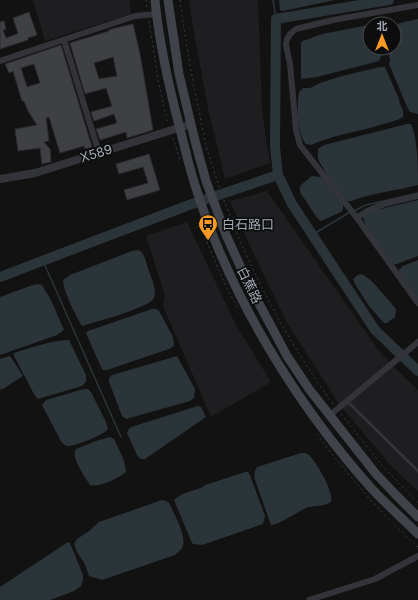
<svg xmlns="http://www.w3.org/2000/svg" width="418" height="600" viewBox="0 0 418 600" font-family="Inter,'Noto Sans SC',sans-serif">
<rect width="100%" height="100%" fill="#121213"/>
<!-- built -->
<g fill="#1e1e20">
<polygon points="33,0 130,0 131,14 45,41"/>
<polygon points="189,0 258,0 262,112 270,163 225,179 208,108 192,22"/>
<polygon points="267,191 379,351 394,367 418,390 418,491 392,467 339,404 286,321 250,246 230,201"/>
<polygon points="187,222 236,325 271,382 211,417 163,306 165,296 146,236"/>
</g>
<!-- water -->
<g fill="#2a3439">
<polygon points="279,0 335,0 283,11 280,10"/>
<polygon points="418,19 418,114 410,112 408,109 389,64 390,60 387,48 394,48 394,26 400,23"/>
<polygon points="369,25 370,48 379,48 381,57 379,61 317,77 302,79 301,77 301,43 303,41 322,34"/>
<path d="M380 67H385L399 99C399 105 405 110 403 117 396 121 387 123 380 125 357 132 333 135 311 145L306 144C296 131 297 108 299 92L303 88H310L320 83 342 76Z"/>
<path d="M407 124H411C418 139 418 167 418 185 395 191 372 193 351 201H346L328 177 318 159V149L324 145Z"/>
<polygon points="312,176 322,177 343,204 343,210 341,212 321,221 317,218 300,192 300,187 301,185"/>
<polygon points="418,200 418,256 397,264 392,264 366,226 363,217 372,211"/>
<path d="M138 250C145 252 146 264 149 271 151 278 157 289 154 298 149 308 95 322 82 326 76 316 63 291 63 280L70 275 132 251Z"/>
<polygon points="418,260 418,300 399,273 399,270 403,266"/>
<path d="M361 274C371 277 389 301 396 309L395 317 387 323H384L369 306 355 284 353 279 358 275Z"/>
<polygon points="38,284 42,285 51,300 64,330 57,335 0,355 0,297 30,286"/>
<polygon points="152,309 156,309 159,311 173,337 174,346 169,349 107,370 103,370 101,367 86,333 88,331"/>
<path d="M69 340 86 375V382L82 386 38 399 35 396 14 356V353C33 347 50 341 69 340Z"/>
<polygon points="10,356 23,376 1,390 0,387 0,359"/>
<polygon points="177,356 195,389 194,398 190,401 126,419 122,416 109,382 109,378 112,375"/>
<path d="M84 389H88L91 392 106 422 108 429C104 435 76 446 68 446 65 446 65 445 62 443L42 405 46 400Z"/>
<polygon points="198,406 201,407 206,417 145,459 141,459 138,457 127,433 128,430 131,427"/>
<path d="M110 437 114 439C118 448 126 461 126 472 119 478 99 488 90 485 86 478 70 457 76 449L96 441Z"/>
<path d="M301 453H306L309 455C317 463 334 492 331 502 324 507 314 505 306 508 297 512 279 525 271 525L255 480C254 475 254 472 257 467Z"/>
<path d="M245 472H248L250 475 265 516 263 524 202 545 193 544 191 541 174 500C181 493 193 491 203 487L205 485Z"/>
<path d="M162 500 166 501 169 503C174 514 188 537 182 548 181 550 177 553 175 555L102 580 89 576 84 562 78 554 74 544 77 539 89 531 99 522Z"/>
<polygon points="68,542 70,543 83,575 83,580 81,586 74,591 50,600 0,600 0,587"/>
</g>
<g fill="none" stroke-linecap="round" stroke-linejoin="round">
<!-- stream -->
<g stroke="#2a3439" stroke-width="1.5">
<polyline points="273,0 276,19"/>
<polyline points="354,211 366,205 418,193"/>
<polyline points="312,235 350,212"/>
<polyline points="43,261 121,437"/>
</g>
<!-- river -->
<g stroke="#2a3439" stroke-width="10">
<polyline points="389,0 276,19 275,147 278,175 292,204 375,330 418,371"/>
<polyline points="0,277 189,205 278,175"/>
</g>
</g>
<!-- building -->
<g fill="#3e4043" stroke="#2c2c30" fill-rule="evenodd">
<polygon points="29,12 37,35 28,38 28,40 0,49 0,22 4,21 6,29 3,30 6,38 17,34 18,33 13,18"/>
<path d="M133 24 140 54 153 130 127 138 126 132 100 140 96 129 117 123 114 114 94 121 91 112 112 106 106 88 85 94 70 43 109 31V30L111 29ZM113 57 117 76 99 79 94 63Z"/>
<path d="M61 45 92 147 85 149 84 146 60 153 49 117 46 118 49 141 44 142 50 149 51 162 42 164 40 148 18 151 15 129 37 125 28 111 24 101H22L13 71 9 73 5 64ZM34 64 40 83 27 87 21 68Z"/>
<polygon points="149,154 160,190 127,200 124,190 148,183 143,167 119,174 116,164"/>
</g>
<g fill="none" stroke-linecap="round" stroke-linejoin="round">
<!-- path -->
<g stroke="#383b40" stroke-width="1" stroke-dasharray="2 3" stroke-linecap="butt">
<polyline points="146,0 147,9"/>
<path d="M180 0C185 37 191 74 199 111 202 125 204 141 209 155 236 245 278 328 333 404"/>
<polyline points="149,21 159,85 168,124"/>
<polyline points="173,138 180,160"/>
<polyline points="201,228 226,287 238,308"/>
<polyline points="341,414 385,469 418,503"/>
<path d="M317 434C326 447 336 459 346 471 368 498 392 524 418 547"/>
</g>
<!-- service -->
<polyline stroke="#333439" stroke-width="3" points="347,401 418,471"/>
<!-- minor -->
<g stroke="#333439" stroke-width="6">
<polyline points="418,5 333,20 296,29 291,33 287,39 286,45 290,64 296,130 300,145 357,218 418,303"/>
<polyline points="64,40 99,153"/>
<polyline points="0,61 135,16 156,14"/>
<path d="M357 218C373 204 398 201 418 196"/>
<polyline points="329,416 418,342"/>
<polyline points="309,600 375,579 418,556"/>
</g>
<!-- tertiary -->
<polyline stroke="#333439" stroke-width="8" points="0,179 35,173 191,124"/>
<!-- secondary -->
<g stroke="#404349" stroke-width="9">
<path d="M155 0C159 44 169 87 180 129 185 148 189 167 195 185 229 295 296 404 372 489 387 505 403 519 418 534"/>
<polyline points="168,0 179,74 195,141 206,181 226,235 247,281 287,356 309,389 376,474 397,496 418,517"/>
</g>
</g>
<!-- icons -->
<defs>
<symbol id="bus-pin" viewBox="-11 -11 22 30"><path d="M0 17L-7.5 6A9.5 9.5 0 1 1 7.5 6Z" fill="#fa9923" stroke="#0d0d0e"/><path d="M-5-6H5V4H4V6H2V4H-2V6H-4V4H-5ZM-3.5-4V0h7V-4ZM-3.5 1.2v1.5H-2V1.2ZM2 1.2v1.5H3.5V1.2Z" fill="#111"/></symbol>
</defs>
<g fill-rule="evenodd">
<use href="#bus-pin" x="197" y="213" width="22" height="30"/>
</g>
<g text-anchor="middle" stroke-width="3.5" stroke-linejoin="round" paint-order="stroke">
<!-- street labels -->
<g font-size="13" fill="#a2aab5" stroke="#0d0d0e">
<text transform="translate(96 153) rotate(-17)" y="5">X589</text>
<text transform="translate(250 285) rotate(64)" y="5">白蕉路</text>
</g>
<!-- poi labels -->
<g font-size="13" fill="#a2aab5" stroke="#0d0d0e" text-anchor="start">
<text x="222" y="229">白石路口</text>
</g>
</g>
<!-- north arrow -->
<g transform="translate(382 36)"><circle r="19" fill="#0d0d0e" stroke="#494c51"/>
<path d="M0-3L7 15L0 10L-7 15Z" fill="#fa9923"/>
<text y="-6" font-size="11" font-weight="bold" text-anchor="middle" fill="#a2aab5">北</text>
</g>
</svg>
